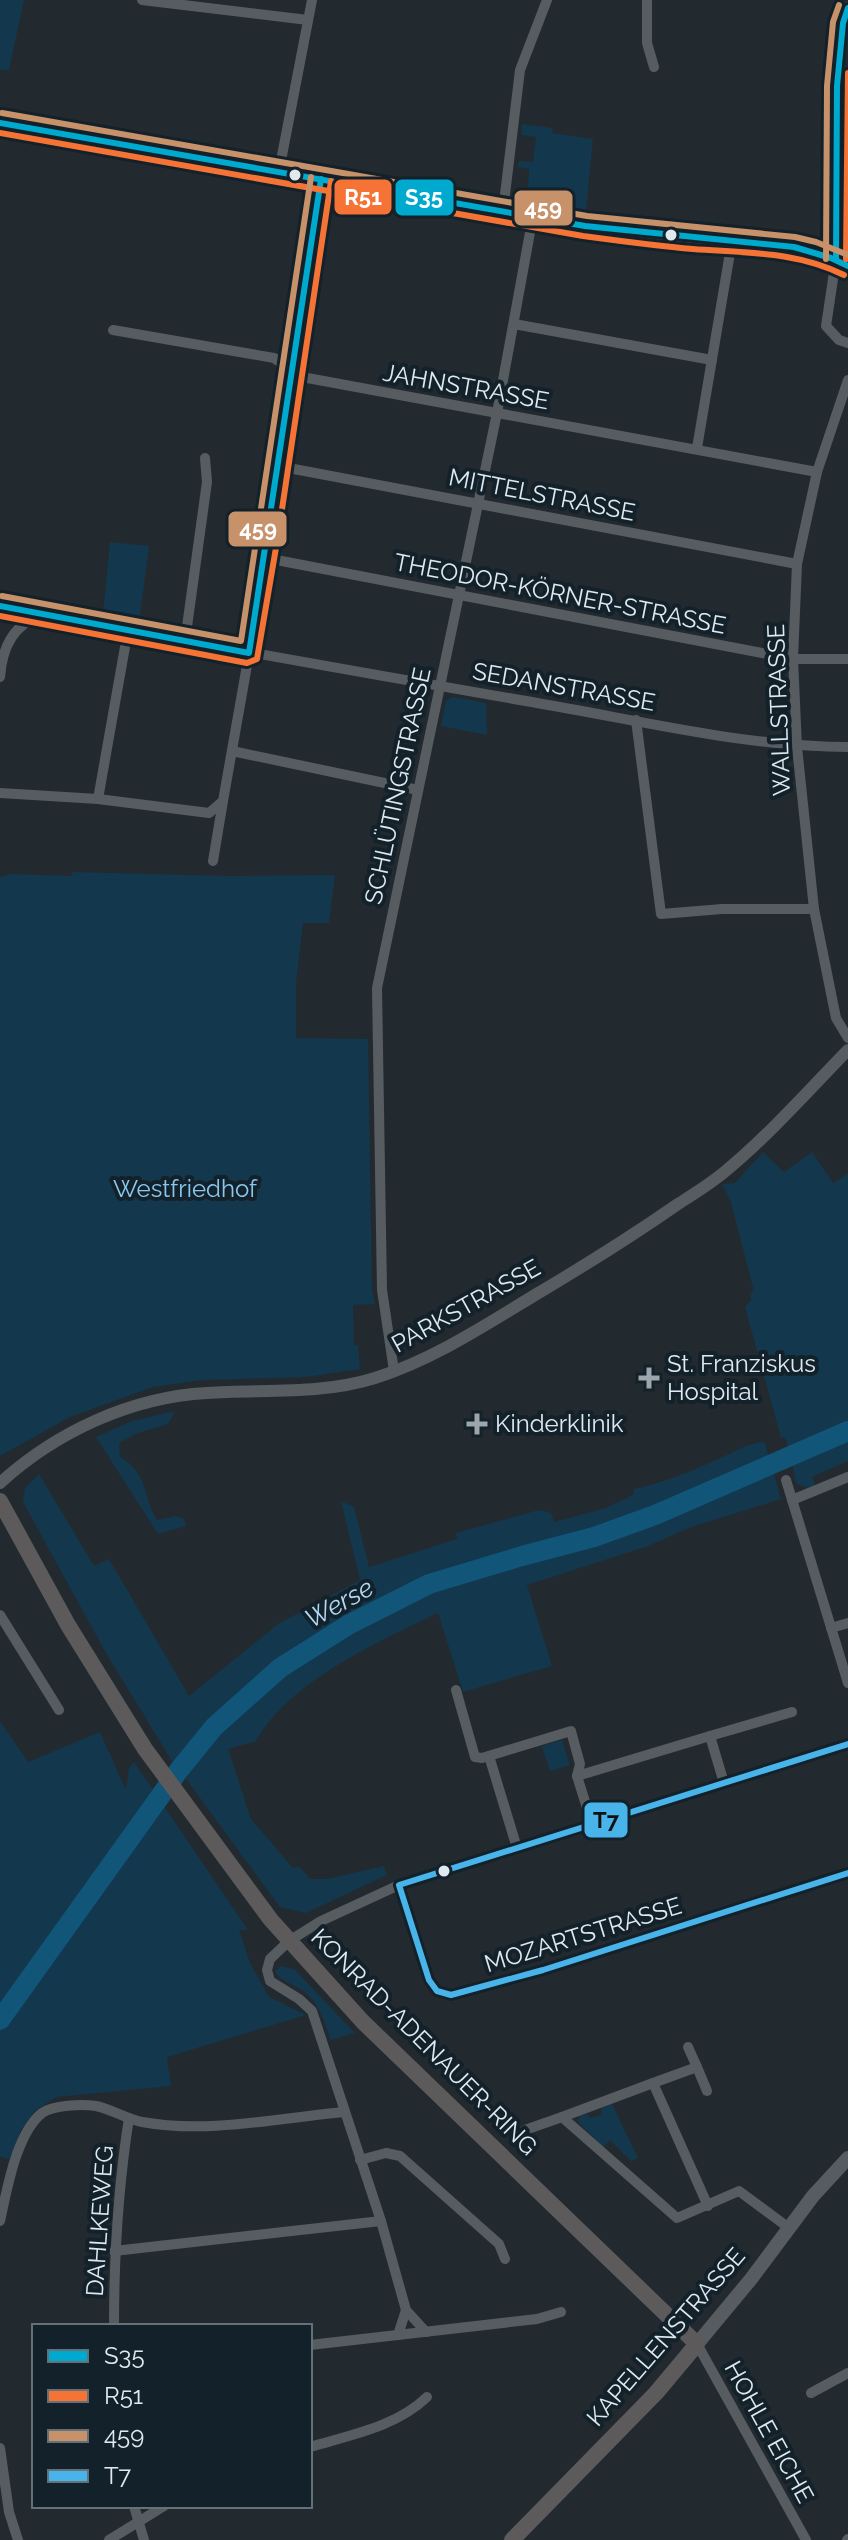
<svg xmlns="http://www.w3.org/2000/svg" width="848" height="2540" viewBox="0 0 848 2540" font-family="Raleway,sans-serif">
<rect width="100%" height="100%" fill="#232a2f"/>
<!-- green -->
<g fill="#13374c">
<polygon points="0,0 24,0 9,70 0,70"/>
<polygon points="522,124 553,128 552,133 593,139 586,211 527,200 529,169 518,167 519,161 533,162 536,137 521,135"/>
<polygon points="110,542 149,546 139,622 103,614"/>
<polygon points="453,697 486,703 487,735 441,726 446,701"/>
<polygon points="72,872 229,876 335,875 329,923 303,923 296,983 296,1038 368,1039 372,1290 375,1304 353,1305 354,1345 358,1345 360,1369 306,1377 202,1380 153,1387 70,1417 0,1456 0,877 11,874 72,876"/>
<polygon points="763,1152 784,1172 812,1152 833,1183 848,1174 848,1425 789,1450 785,1437 781,1438 745,1307 751,1300 750,1293 754,1291 730,1199 722,1184 735,1183"/>
<path d="M175 1411 168 1424 138 1433 119 1443 120 1457C148 1472 142 1495 157 1520L176 1516 184 1519 186 1526 158 1534 96 1437 132 1421Z"/>
<polygon points="848,1437 848,1461 812,1477 815,1485 807,1488 796,1483 792,1462"/>
<path d="M760 1442 765 1443 769 1458C711 1483 656 1513 596 1532 541 1550 481 1558 427 1581 357 1610 286 1651 232 1703 211 1722 193 1744 175 1766L106 1653 23 1502 25 1488 39 1474 94 1566 109 1559 189 1696 278 1624 360 1580 341 1501 354 1507 369 1567 457 1539 456 1533 539 1510 551 1513 554 1522 606 1508 633 1495 634 1489C658 1484 684 1474 707 1464 725 1457 741 1446 760 1442Z"/>
<path d="M773 1471 781 1499 691 1527 648 1546 527 1585 552 1666 463 1692 438 1613C378 1642 290 1681 256 1741L228 1749 251 1819 293 1868 299 1866 310 1879H327L384 1866 387 1875 306 1913 280 1907 183 1775C195 1759 206 1742 220 1727 275 1671 359 1615 433 1588 487 1568 543 1557 597 1540 657 1521 713 1492 773 1471Z"/>
<polygon points="0,1721 28,1762 100,1732 126,1790 129,1768 134,1762 248,1930 239,1930 250,1963 269,1997 306,2015 167,2057 171,2086 56,2097 35,2111 21,2130 10,2159 0,2157"/>
<polygon points="562,1740 570,1765 550,1771 542,1746"/>
<path d="M281 1966 294 1969 355 2033 331 2040C325 2025 320 2005 307 1994 298 1985 282 1983 275 1972Z"/>
<polygon points="612,2104 638,2158 631,2161 610,2140 603,2147 578,2122 580,2115 588,2114 590,2118 602,2115 601,2108"/>
</g>
<g fill="none" stroke-linecap="round" stroke-linejoin="round">
<!-- river -->
<polyline stroke="#115579" stroke-width="20" points="0,2020 179,1770 214,1727 280,1668 348,1625 429,1584 522,1556 594,1537 655,1515 848,1431"/>
<!-- minor -->
<g stroke="#575c61" stroke-width="10">
<polyline points="142,0 308,20"/>
<polyline points="647,0 647,43 654,67"/>
<polyline points="279,171 312,0"/>
<polyline points="503,211 520,70 547,0"/>
<polyline points="836,259 826,326 839,340 848,343"/>
<polyline points="514,324 712,360"/>
<polyline points="113,330 274,358 302,377 817,472"/>
<polyline points="848,380 817,472 797,564 793,659 797,747 814,909 836,1018 848,1038"/>
<polyline points="697,448 732,241"/>
<polyline points="278,466 797,564"/>
<polyline points="266,558 793,659 848,659"/>
<path d="M0 606 42 616 61 617C219 648 378 675 537 703 638 720 746 747 848 747"/>
<polyline points="185,641 207,482 205,458"/>
<path d="M0 677C2 650 12 625 40 616"/>
<polyline points="636,720 661,914 722,909 814,909"/>
<polyline points="232,751 418,790"/>
<polyline points="0,793 98,799 209,813 223,801 266,558 297,326 321,179"/>
<polyline points="98,799 128,630"/>
<polyline points="213,861 223,801"/>
<polyline points="394,1371 382,1290 377,988 497,413 533,216"/>
<polyline points="786,1480 848,1683"/>
<polyline points="792,1500 848,1477"/>
<polyline points="0,1615 59,1710"/>
<polyline points="831,1628 848,1623"/>
<polyline points="456,1690 475,1757 482,1758 571,1731 580,1764 577,1776"/>
<polyline points="489,1756 517,1848"/>
<polyline points="724,1783 710,1736 792,1712"/>
<polyline points="592,1824 577,1776 710,1736"/>
<polyline points="399,1885 429,1980 437,1991 451,1995 543,1970 848,1873"/>
<polyline points="697,2067 707,2091"/>
<polyline points="653,2083 697,2067 688,2047"/>
<polyline points="525,2130 562,2117"/>
<polyline points="360,2160 386,2153 400,2156 499,2244 505,2259"/>
<polyline points="708,2206 653,2083 562,2117 677,2218 739,2191 789,2228"/>
<path d="M0 2221C7 2190 16 2134 42 2113 53 2105 82 2104 96 2106 111 2109 126 2119 142 2122 208 2134 278 2118 344 2112"/>
<polyline points="114,2251 381,2221"/>
<path d="M114 2326C114 2256 118 2188 129 2118"/>
<polyline points="426,2332 406,2310 381,2221 312,2011 299,1999 270,1981 267,1970 270,1959 289,1941 321,1921 399,1885 848,1744"/>
<polyline points="398,2335 406,2310"/>
<polyline points="697,2344 806,2540"/>
<polyline points="310,2345 537,2319 561,2312"/>
<polyline points="811,2393 848,2373"/>
<path d="M310 2447C350 2435 396 2427 427 2397"/>
<polyline points="0,2448 9,2512 18,2540"/>
<polyline points="134,2506 144,2540"/>
<polyline points="109,2540 164,2506"/>
<polyline points="847,2540 848,2539"/>
</g>
<!-- tertiary -->
<g stroke="#575c61" stroke-width="12">
<path d="M0 123 585 226C622 231 659 236 696 239 746 243 804 240 848 266"/>
<path d="M836 259C836 220 832 29 848 8"/>
<path d="M0 1483C56 1432 131 1397 207 1393 262 1389 321 1395 375 1378 432 1360 484 1326 535 1295 584 1266 632 1236 678 1204 695 1193 712 1183 728 1169 771 1133 809 1090 848 1050"/>
</g>
<!-- secondary -->
<polyline stroke="#575c61" stroke-width="14" points="697,2344 751,2279 813,2196 848,2158"/>
<!-- primary -->
<polyline stroke="#5d5a5b" stroke-width="16" points="0,1501 68,1625 145,1749 271,1920 363,2022 697,2344 656,2393 512,2540"/>
<defs>
<g id="bus-1">
<polyline points="0,123 585,226 794,247 831,258 848,266"/>
<polyline points="836,259 837,86 843,23 848,8"/>
<polyline points="0,606 249,653 321,179"/>
</g>
<g id="bus-2">
<path d="M0 133 583 236C620 241 657 246 693 249 745 253 796 251 844 275"/>
<polyline points="846,259 848,73"/>
<polyline points="0,616 247,663 257,659 278,536 331,181"/>
</g>
<g id="bus-3">
<polyline points="2,113 587,216 795,237 816,242 848,255"/>
<polyline points="826,259 827,86 833,22 839,5"/>
<polyline points="2,596 241,641 311,177"/>
</g>
<polyline id="bus-4" points="848,1744 399,1885 429,1980 437,1991 451,1995 543,1970 848,1873"/>
</defs>
<!-- bus-1 casing -->
<use href="#bus-1" stroke="#13212a" stroke-width="12"/>
<!-- bus-2 casing -->
<use href="#bus-2" stroke="#13212a" stroke-width="12"/>
<!-- bus-3 casing -->
<use href="#bus-3" stroke="#13212a" stroke-width="12"/>
<!-- bus-4 casing -->
<use href="#bus-4" stroke="#13212a" stroke-width="12"/>
<!-- bus-1 -->
<use href="#bus-1" stroke="#00a9ce" stroke-width="6"/>
<!-- bus-2 -->
<use href="#bus-2" stroke="#f57335" stroke-width="6"/>
<!-- bus-3 -->
<use href="#bus-3" stroke="#c7916a" stroke-width="6"/>
<!-- bus-4 -->
<use href="#bus-4" stroke="#49b4e9" stroke-width="6"/>
</g>
<!-- markers -->
<g fill="#dfe9ef" stroke="#13212a" stroke-width="3">
<circle cx="295" cy="175" r="7"/>
<circle cx="671" cy="235" r="7"/>
<circle cx="444" cy="1871" r="7"/>
</g>
<g fill="#9da6ac" stroke="#13212a" stroke-width="3">
<path d="M645 1366h8v8h8v8h-8v8h-8v-8h-8v-8h8z"/>
<path d="M473 1412h8v8h8v8h-8v8h-8v-8h-8v-8h8z"/>
</g>
<g text-anchor="middle" stroke-width="8" stroke-linejoin="round" paint-order="stroke">
<!-- street labels -->
<g font-size="24" fill="#dfe9ef" stroke="#13212a">
<text transform="translate(466 387) rotate(10)" y="8">JAHNSTRASSE</text>
<text transform="translate(542 495) rotate(11)" y="8">MITTELSTRASSE</text>
<text transform="translate(560 594) rotate(11)" y="8">THEODOR-KÖRNER-STRASSE</text>
<text transform="translate(564 687) rotate(10)" y="8">SEDANSTRASSE</text>
<text transform="translate(779 710) rotate(-92)" y="8">WALLSTRASSE</text>
<text transform="translate(398 786) rotate(-78)" y="8">SCHLÜTINGSTRASSE</text>
<text transform="translate(466 1306) rotate(-29)" y="8">PARKSTRASSE</text>
<text transform="translate(583 1935) rotate(-17)" y="8">MOZARTSTRASSE</text>
<text transform="translate(424 2042) rotate(45)" y="8">KONRAD-ADENAUER-RING</text>
<text transform="translate(100 2221) rotate(-86)" y="8">DAHLKEWEG</text>
<text transform="translate(666 2337) rotate(-49)" y="8">KAPELLENSTRASSE</text>
<text transform="translate(769 2432) rotate(61)" y="8">HOHLE EICHE</text>
</g>
<!-- park labels -->
<g font-size="24" fill="#88c7f0" stroke="#13212a">
<text x="185" y="1197">Westfriedhof</text>
</g>
<!-- poi labels -->
<g font-size="24" fill="#dfe9ef" stroke="#13212a" text-anchor="start">
<text x="667" y="1372">St. Franziskus<tspan x="667" dy="28">Hospital</tspan></text>
<text x="495" y="1432">Kinderklinik</text>
</g>
<!-- water labels -->
<g font-size="26" font-style="italic" fill="#b1daf6" stroke="#13212a">
<text transform="translate(339 1603) rotate(-29)" y="9">Werse</text>
</g>
</g>
<g stroke="#13212a" stroke-width="3">
<rect x="333" y="178" width="60" height="38" rx="8" fill="#f57335"/>
<rect x="394" y="178" width="61" height="39" rx="8" fill="#00a9ce"/>
<rect x="513" y="189" width="61" height="38" rx="8" fill="#c7916a"/>
<rect x="227" y="510" width="61" height="38" rx="8" fill="#c7916a"/>
<rect x="583" y="1801" width="46" height="38" rx="8" fill="#49b4e9"/>
</g>
<g font-size="22" text-anchor="middle" font-weight="bold" fill="#fff">
<text x="363" y="205">R51</text>
<text x="424" y="205">S35</text>
<text x="543" y="216">459</text>
<text x="258" y="537">459</text>
</g>
<g font-size="22" text-anchor="middle" font-weight="bold" fill="#111">
<text x="606" y="1828">T7</text>
</g>
<!-- legend -->
<rect x="32" y="2324" width="280" height="184" fill="#13212a" stroke="#657179" stroke-width="2"/>
<rect x="48" y="2350" width="40" height="12" fill="#00a9ce" stroke="#657179" stroke-width="2"/>
<text x="104" y="2364" font-size="24" fill="#dfe9ef">S35</text>
<rect x="48" y="2390" width="40" height="12" fill="#f57335" stroke="#657179" stroke-width="2"/>
<text x="104" y="2404" font-size="24" fill="#dfe9ef">R51</text>
<rect x="48" y="2430" width="40" height="12" fill="#c7916a" stroke="#657179" stroke-width="2"/>
<text x="104" y="2444" font-size="24" fill="#dfe9ef">459</text>
<rect x="48" y="2470" width="40" height="12" fill="#49b4e9" stroke="#657179" stroke-width="2"/>
<text x="104" y="2484" font-size="24" fill="#dfe9ef">T7</text>
</svg>
